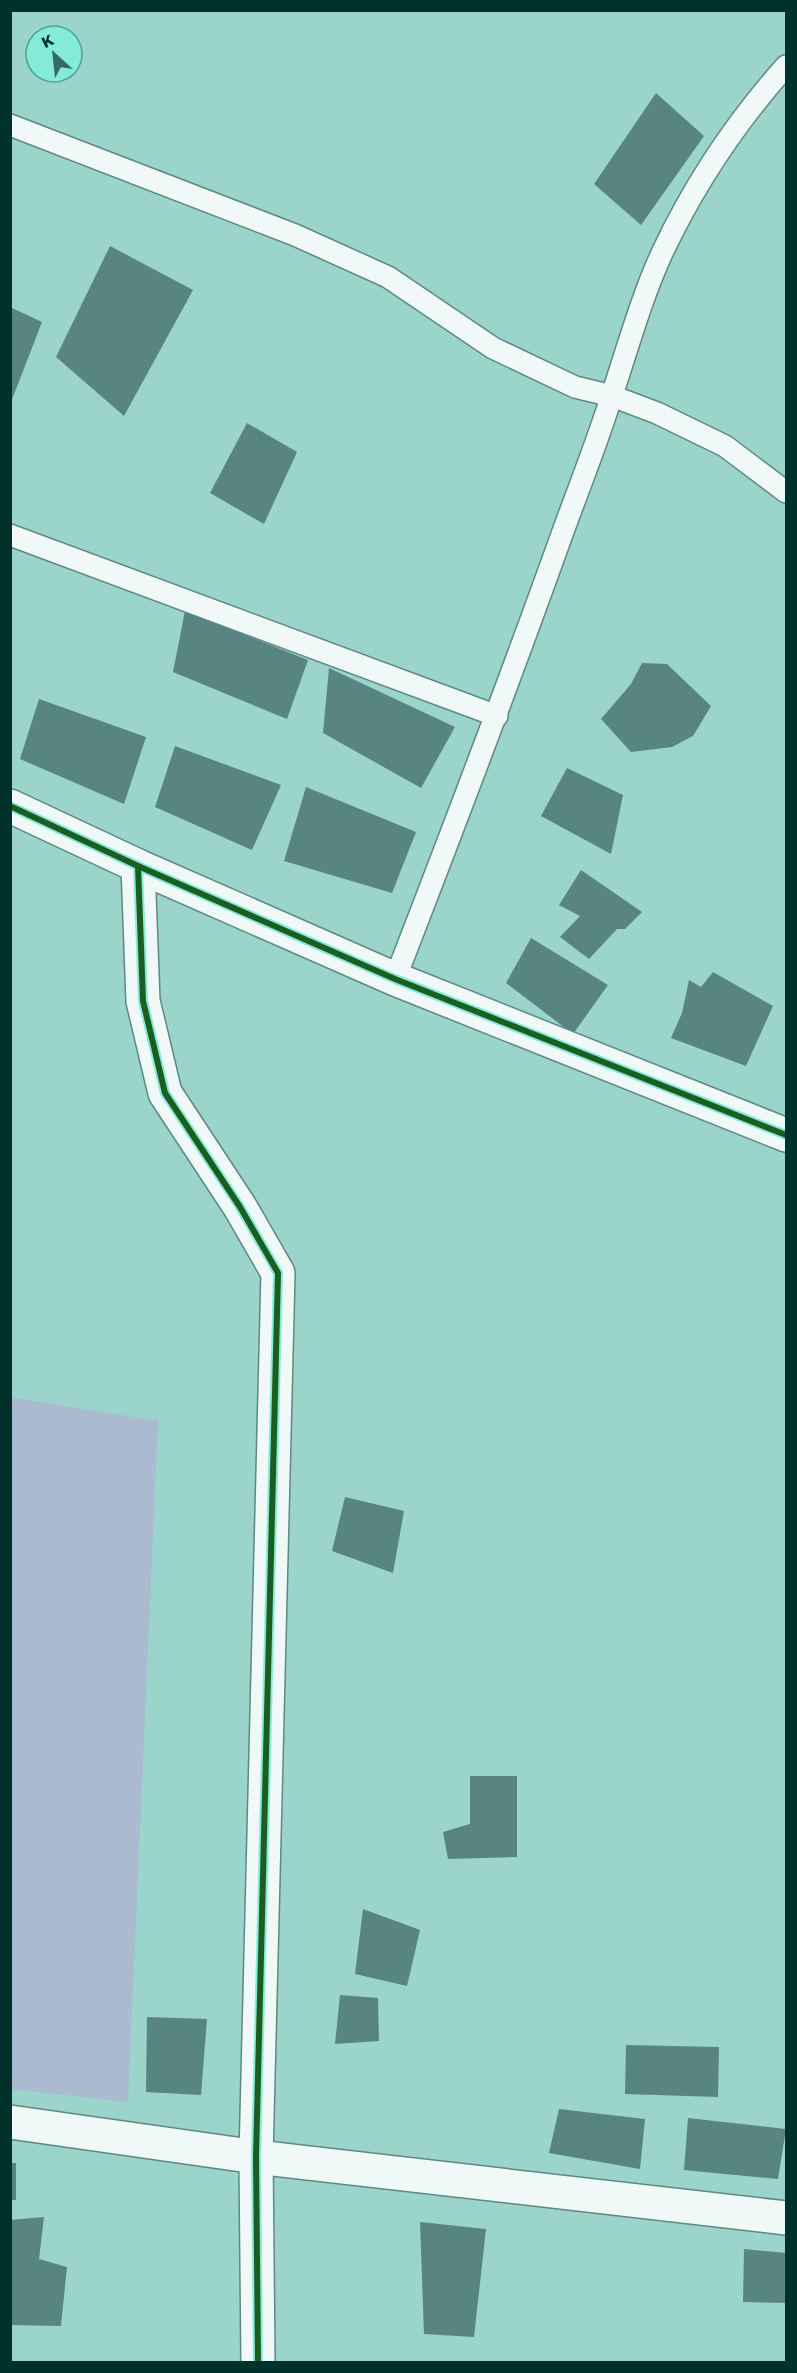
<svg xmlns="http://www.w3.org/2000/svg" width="797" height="2373" viewBox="0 0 797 2373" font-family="'Work Sans',sans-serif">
<rect width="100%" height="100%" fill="#9bd4ca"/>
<!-- green -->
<polygon fill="#aabad0" points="11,1397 158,1421 128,2102 11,2089"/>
<!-- building -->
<g fill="#588481">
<polygon points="656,93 704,136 641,225 594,184"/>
<polygon points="110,246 193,290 124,416 56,357"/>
<polygon points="10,307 42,322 11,402 10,402"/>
<polygon points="247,423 297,452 264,524 210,493"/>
<polygon points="185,611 308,660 287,719 173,672"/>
<polygon points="642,663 667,664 711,706 693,736 672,747 631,752 601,719 631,684"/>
<polygon points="329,668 455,727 421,788 323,733"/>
<polygon points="39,699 146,737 124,804 20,759"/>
<polygon points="175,746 281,785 252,850 155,807"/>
<polygon points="567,768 623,795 611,854 541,816"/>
<polygon points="306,787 416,832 392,893 284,861"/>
<polygon points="581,870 642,912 625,929 617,929 589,959 560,937 580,916 559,905"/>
<polygon points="531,938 608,985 573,1034 506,983"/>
<polygon points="713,972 773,1006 746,1066 671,1038 682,1013 689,980 701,987"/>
<polygon points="345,1497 404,1511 393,1573 332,1551"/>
<polygon points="470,1776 517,1776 517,1857 448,1859 443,1832 470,1824"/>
<polygon points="363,1909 420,1930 407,1986 355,1974"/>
<polygon points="340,1995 378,1998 379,2041 335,2044"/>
<polygon points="147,2017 207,2019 201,2095 146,2092"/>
<polygon points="626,2045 719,2047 718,2097 625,2094"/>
<polygon points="559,2109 645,2119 640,2169 549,2153"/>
<polygon points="688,2118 786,2129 778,2179 684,2170"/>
<rect x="10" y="2163" width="6" height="37"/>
<polygon points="44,2217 39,2259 67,2267 61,2326 10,2325 10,2220"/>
<polygon points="420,2222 486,2229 474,2337 424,2334"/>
<polygon points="744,2249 786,2253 786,2303 743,2302"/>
</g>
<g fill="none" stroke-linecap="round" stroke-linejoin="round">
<defs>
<g id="lane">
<polyline points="10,125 295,235 388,277 493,348 575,387 612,396 657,413 725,446 786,492"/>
<polyline points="10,535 497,716"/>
<path d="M395 979C452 832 508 685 561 537 578 490 597 443 612 395 628 347 641 299 662 253 694 185 736 122 786 66"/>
</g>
<g id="street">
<polyline points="10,806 138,866 395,979 786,1135"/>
<polyline points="138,866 143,1001 165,1093 240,1207 278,1273 256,2157 258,2362"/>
<polyline points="10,2122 256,2157 786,2218"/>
</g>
</defs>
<!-- lane casing -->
<use href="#lane" stroke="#5e8982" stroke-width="24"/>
<!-- street casing -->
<use href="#street" stroke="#5e8982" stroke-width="36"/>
<!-- lane -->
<use href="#lane" stroke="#f0f9f7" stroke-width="21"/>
<!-- street -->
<use href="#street" stroke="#f0f9f7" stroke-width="33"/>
<defs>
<g id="cycleway">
<polyline points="10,806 138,866 395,979 786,1135"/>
<polyline points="138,866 143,1001 165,1093 240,1207 278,1273 256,2157 258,2362"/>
</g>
</defs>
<!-- cycleway casing -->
<use href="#cycleway" stroke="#84ebd9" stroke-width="10"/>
<!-- cycleway -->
<use href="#cycleway" stroke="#1b5e20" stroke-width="6"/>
</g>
<!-- border -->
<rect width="797" height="2373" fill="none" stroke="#01312b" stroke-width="24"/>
<!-- north arrow -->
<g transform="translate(54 54) rotate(333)"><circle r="28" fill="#84ebd9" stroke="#50a193" stroke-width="1.5"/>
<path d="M0-4.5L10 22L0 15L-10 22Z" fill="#376a63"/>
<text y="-9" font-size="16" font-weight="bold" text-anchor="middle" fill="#01312b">K</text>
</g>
</svg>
